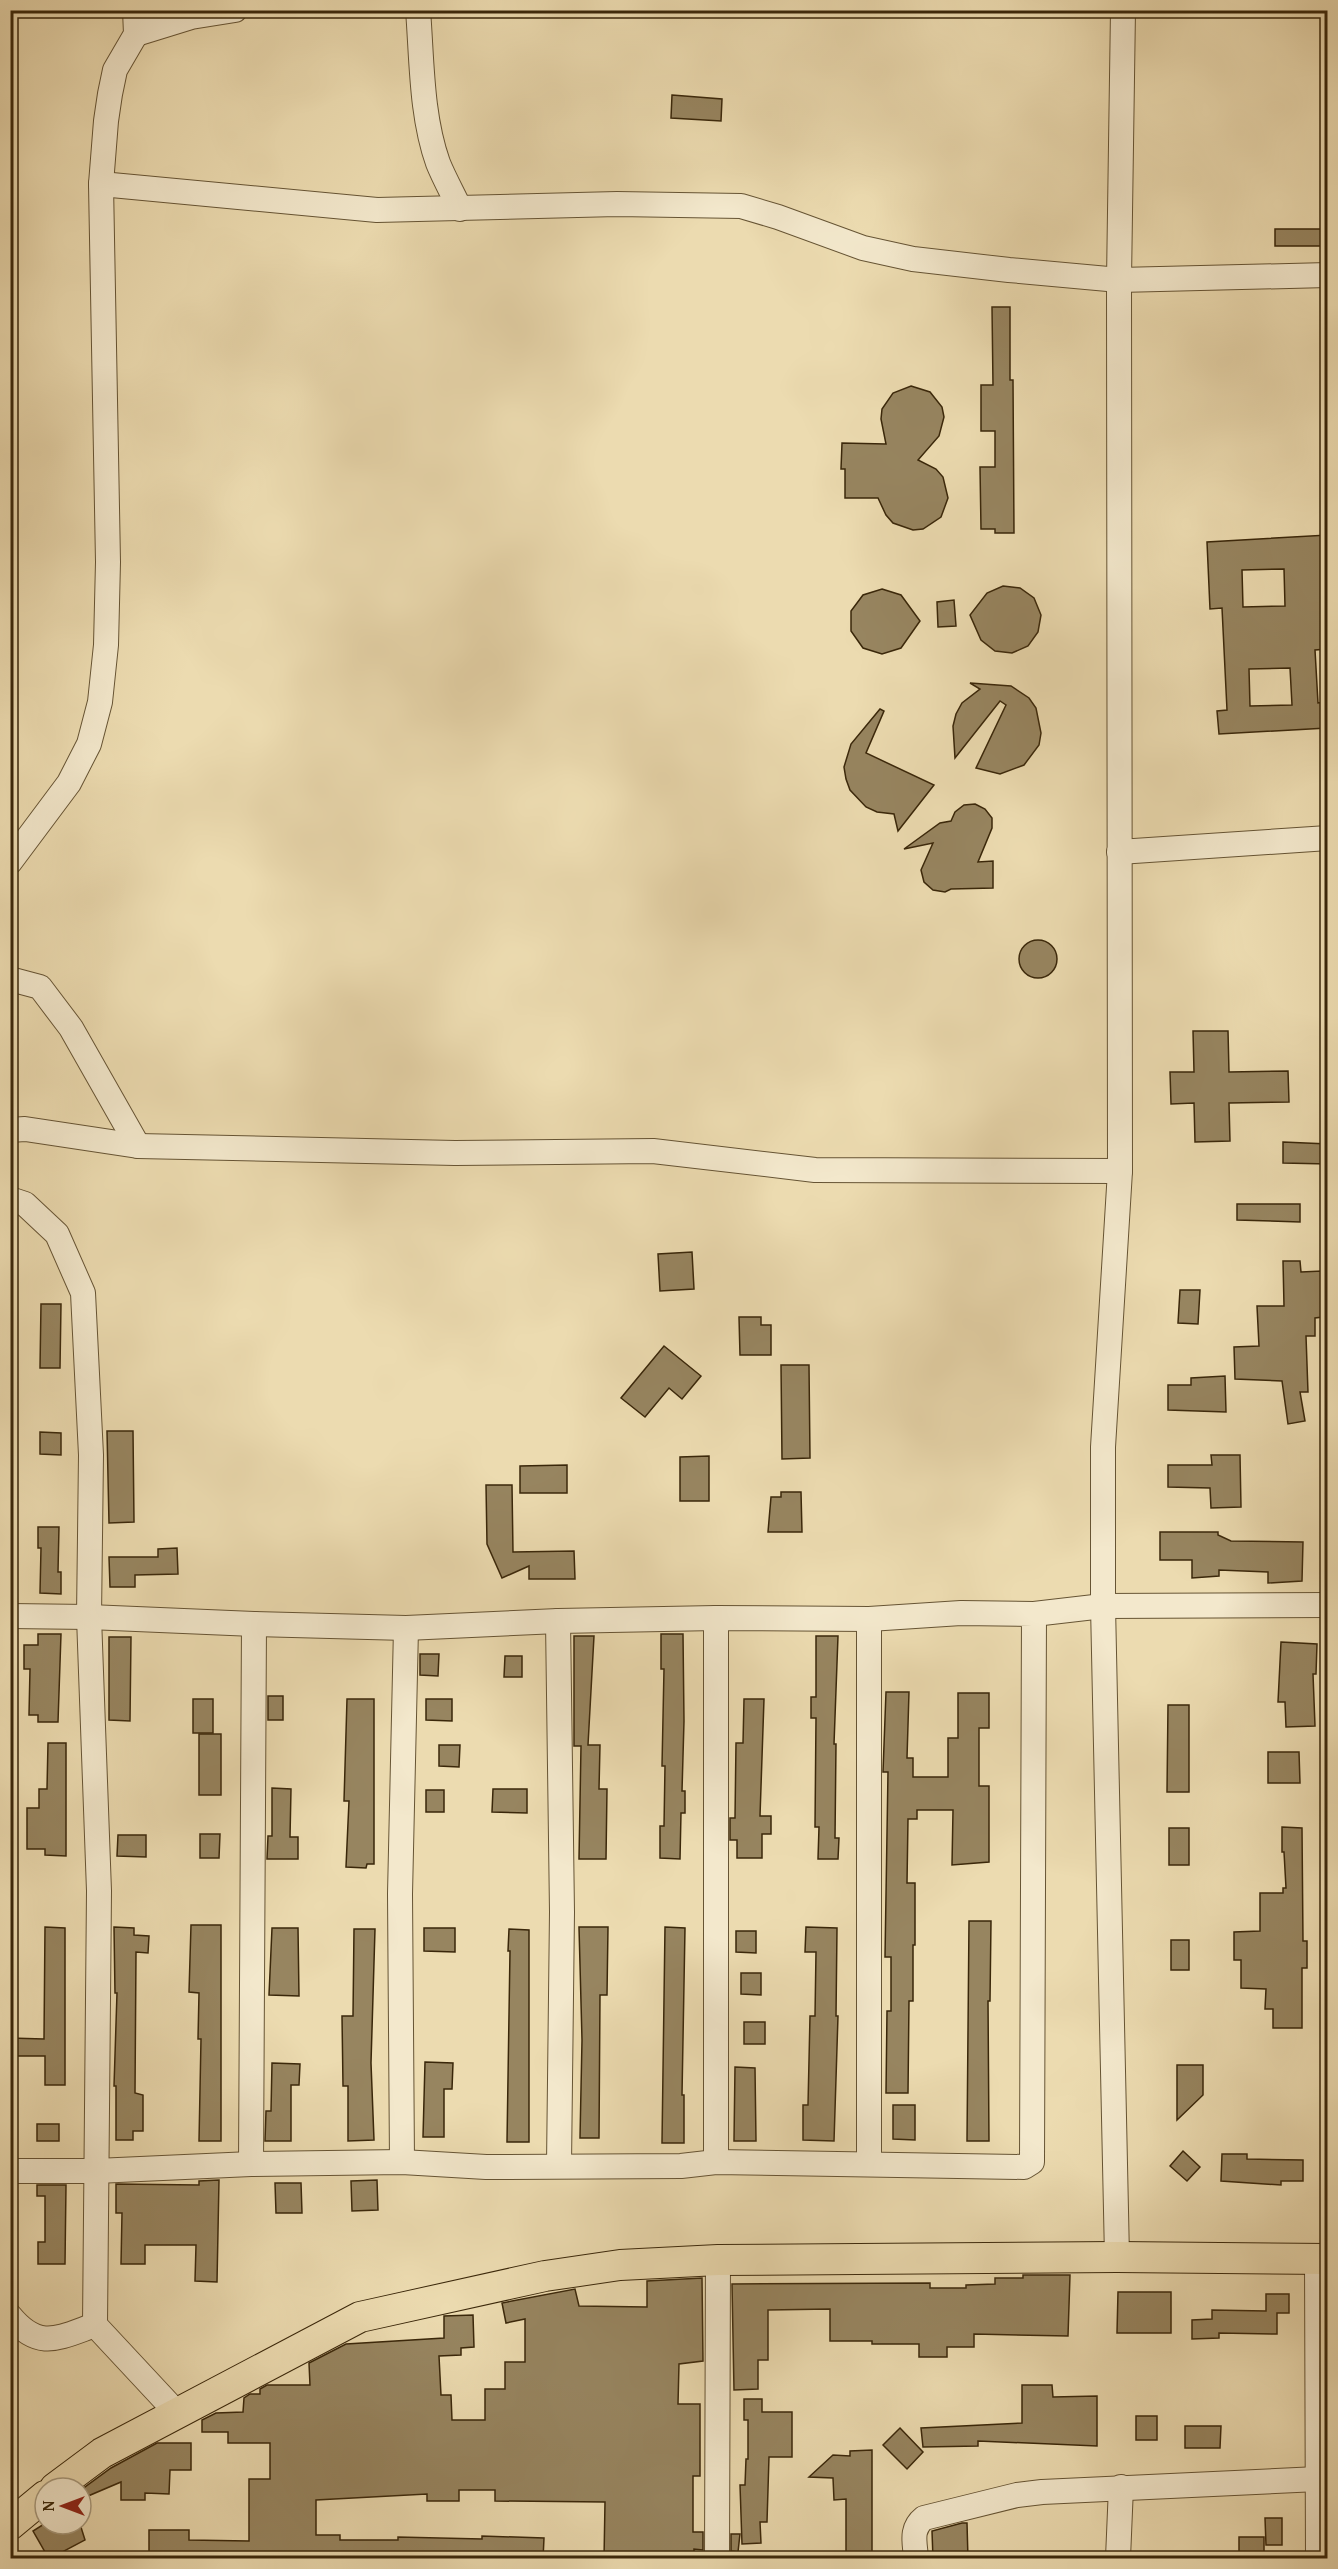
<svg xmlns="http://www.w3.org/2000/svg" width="1338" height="2569" viewBox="0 0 1338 2569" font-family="'Gentium Book Plus',serif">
<rect width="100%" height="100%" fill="#ecdbb0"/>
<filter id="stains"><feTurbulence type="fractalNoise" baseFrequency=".00333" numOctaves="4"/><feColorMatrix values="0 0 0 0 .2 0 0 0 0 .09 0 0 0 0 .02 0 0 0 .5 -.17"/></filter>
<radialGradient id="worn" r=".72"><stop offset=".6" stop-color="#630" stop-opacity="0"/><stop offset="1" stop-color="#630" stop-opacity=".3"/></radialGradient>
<!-- building -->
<g fill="#978560" stroke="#3a270a" stroke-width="1.5" fill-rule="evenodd">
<polygon points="672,95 722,99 721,121 671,118"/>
<rect x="1275" y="229" width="53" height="17"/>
<polygon points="992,307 1010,307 1010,380 1013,380 1014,533 995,533 995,529 981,529 980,467 995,467 995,431 981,431 981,385 993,385"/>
<polygon points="911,386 930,392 942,407 944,417 939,436 918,460 936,469 943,477 948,498 941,517 923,529 913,530 893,523 886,515 878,498 845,498 845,469 841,469 842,443 886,444 881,419 882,409 893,393"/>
<path d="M1328 535V649L1315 650 1318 703 1326 702 1327 728 1219 734 1217 711 1227 710 1222 608 1210 609 1207 542ZM1284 569 1285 606 1243 607 1242 570ZM1290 668 1292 705 1250 706 1249 669Z"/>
<polygon points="1003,586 1020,588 1034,598 1041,615 1038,632 1028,646 1012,653 995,651 981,640 970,615 987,593"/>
<polygon points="882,589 901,595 920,621 901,648 882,654 863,648 851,631 851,611 863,595"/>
<polygon points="954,600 956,626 938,627 937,602"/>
<polygon points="970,683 1011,686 1029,698 1036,708 1041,733 1039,745 1024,765 1000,774 976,768 1006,705 1000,701 955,758 953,726 956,714 962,703 980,689"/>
<polygon points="880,709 884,711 866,753 934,785 898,831 894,814 877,812 866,807 850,790 846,779 844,767 851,744"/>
<polygon points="975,804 985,809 992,818 992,828 978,862 993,861 993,888 951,889 945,892 933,890 924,882 921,870 933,843 904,849 940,823 951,821 955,812 964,805"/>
<circle cx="1038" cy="959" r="19"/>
<polygon points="1193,1031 1228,1031 1229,1072 1288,1071 1289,1102 1229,1103 1230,1141 1195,1142 1194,1103 1171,1104 1170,1072 1194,1072"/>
<polygon points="1283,1142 1328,1144 1328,1164 1283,1163"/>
<polygon points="1237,1204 1300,1204 1300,1222 1237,1220"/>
<polygon points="692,1252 694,1289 660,1291 658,1254"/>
<polygon points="1283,1261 1300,1261 1301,1272 1322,1271 1323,1317 1315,1318 1315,1336 1306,1336 1308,1392 1300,1392 1305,1421 1288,1424 1282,1381 1235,1379 1234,1347 1259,1346 1257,1306 1284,1306"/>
<polygon points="1180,1290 1200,1290 1198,1324 1178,1323"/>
<polygon points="41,1304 61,1304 60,1368 40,1368"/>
<polygon points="739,1317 761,1317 761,1325 771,1325 771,1355 740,1355"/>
<polygon points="664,1346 701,1376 682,1399 669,1388 645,1417 621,1398"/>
<polygon points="781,1365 809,1365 810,1458 782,1459"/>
<polygon points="1225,1376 1226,1412 1168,1410 1168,1385 1191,1385 1191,1378"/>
<polygon points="107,1431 133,1431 134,1522 109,1523"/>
<polygon points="40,1432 61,1433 61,1455 40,1454"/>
<polygon points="1211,1455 1240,1455 1241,1507 1211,1508 1210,1488 1168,1487 1168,1465 1212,1465"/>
<polygon points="709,1456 709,1501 680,1501 680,1457"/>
<polygon points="567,1465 567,1493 520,1493 520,1466"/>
<polygon points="486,1485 512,1485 513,1552 574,1551 575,1579 529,1579 529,1566 502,1578 487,1544"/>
<polygon points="781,1492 801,1492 802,1532 768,1532 771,1497 781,1497"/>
<polygon points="38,1527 59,1527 58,1572 61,1572 61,1594 40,1593 41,1548 38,1548"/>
<polygon points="1160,1532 1218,1532 1218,1535 1231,1541 1303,1542 1302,1581 1268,1583 1268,1572 1219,1570 1219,1576 1192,1578 1192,1560 1160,1560"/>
<polygon points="177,1548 178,1574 135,1575 135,1587 110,1587 109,1557 158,1557 158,1549"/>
<polygon points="38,1634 61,1634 58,1722 38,1722 38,1715 29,1715 30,1669 24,1669 24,1645 38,1645"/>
<polygon points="661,1634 683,1634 684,1721 682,1791 685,1791 685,1813 681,1813 680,1859 660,1858 660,1826 664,1826 665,1766 662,1766 664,1669 661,1669"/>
<polygon points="574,1636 594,1636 588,1745 600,1745 599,1789 607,1789 606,1859 579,1859 581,1746 574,1746"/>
<polygon points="816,1636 838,1636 834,1744 836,1744 835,1838 839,1838 838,1859 818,1859 819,1827 815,1827 816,1718 811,1718 811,1697 816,1697"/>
<polygon points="109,1637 131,1637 130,1721 109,1720"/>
<polygon points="1281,1642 1317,1644 1316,1674 1313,1674 1315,1726 1286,1727 1285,1702 1278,1702"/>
<polygon points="420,1654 439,1654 438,1676 420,1675"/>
<polygon points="505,1656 522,1656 522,1677 504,1677"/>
<polygon points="886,1692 909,1692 907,1758 913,1758 913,1777 948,1777 948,1738 958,1738 958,1693 989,1693 989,1728 979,1728 979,1786 989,1786 989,1862 952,1865 953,1810 917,1810 917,1819 908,1819 907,1883 915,1883 915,1945 913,1945 913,2001 909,2001 908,2093 886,2093 887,2011 891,2011 891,1957 885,1957 888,1772 883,1772"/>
<rect x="268" y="1696" width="15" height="24"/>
<rect x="193" y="1699" width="20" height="34"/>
<polygon points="347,1699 374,1699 374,1864 367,1864 366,1868 346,1867 349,1801 344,1801"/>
<polygon points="426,1699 452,1699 452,1721 426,1720"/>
<polygon points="744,1699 764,1699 760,1816 771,1816 771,1834 762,1834 762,1858 737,1858 737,1840 730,1840 730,1818 735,1818 736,1743 743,1743"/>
<polygon points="1168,1705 1189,1705 1189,1792 1167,1792"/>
<rect x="199" y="1734" width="22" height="61"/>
<polygon points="48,1743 66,1743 66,1856 45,1855 45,1849 27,1849 27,1808 39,1808 39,1789 47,1789"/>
<polygon points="439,1745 460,1745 459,1767 439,1766"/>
<polygon points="1268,1752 1299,1752 1300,1783 1268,1783"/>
<polygon points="272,1788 291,1789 290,1837 298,1837 298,1859 267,1859 268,1836 272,1836"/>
<polygon points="493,1789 527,1789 527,1813 492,1812"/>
<rect x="426" y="1790" width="18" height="22"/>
<polygon points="1282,1827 1302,1828 1303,1941 1307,1941 1307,1968 1302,1968 1302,2028 1273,2028 1273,2009 1265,2009 1266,1989 1241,1988 1241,1960 1234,1960 1234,1932 1260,1931 1260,1893 1283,1893 1283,1888 1286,1888 1284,1852 1282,1852"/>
<rect x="1169" y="1828" width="20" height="37"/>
<polygon points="200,1834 220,1834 219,1858 200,1858"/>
<polygon points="118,1835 146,1835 146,1857 117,1856"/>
<polygon points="969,1921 991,1921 990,2001 988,2001 989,2141 967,2141"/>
<polygon points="191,1925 221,1925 221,2141 199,2141 201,2039 198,2039 199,1993 189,1992"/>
<polygon points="45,1927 65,1928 65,2085 45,2085 45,2056 10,2056 10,2038 44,2039"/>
<polygon points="114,1927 134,1928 134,1935 149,1936 148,1953 136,1952 135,2093 143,2095 143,2131 133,2131 133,2140 116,2140 116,2086 114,2086 117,1993 115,1993"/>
<polygon points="579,1927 608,1927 607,1995 600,1995 599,2138 580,2138 582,2040"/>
<polygon points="665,1927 685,1928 682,2095 684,2095 684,2143 662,2143"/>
<polygon points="806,1927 837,1928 836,2016 838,2016 834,2141 803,2140 803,2105 808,2105 810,2016 815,2016 816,1952 805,1952"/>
<polygon points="272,1928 298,1928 299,1996 269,1995"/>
<polygon points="424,1928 455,1928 455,1952 424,1951"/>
<polygon points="354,1929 375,1929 371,2063 374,2140 348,2141 348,2086 343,2086 342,2016 353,2016"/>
<polygon points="509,1929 529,1930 529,2142 507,2142 510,1951 508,1951"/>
<polygon points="736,1931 756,1931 756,1953 736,1952"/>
<rect x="1171" y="1940" width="18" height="30"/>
<polygon points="741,1973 761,1973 761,1995 741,1994"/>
<rect x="744" y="2022" width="21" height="22"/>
<polygon points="425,2062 453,2063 452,2089 444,2089 444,2137 423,2137"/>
<polygon points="272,2063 300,2064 299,2085 291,2085 291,2141 265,2141 266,2111 271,2111"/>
<polygon points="1177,2065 1203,2065 1203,2095 1177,2120"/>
<polygon points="735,2067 755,2068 756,2141 734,2141"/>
<polygon points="893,2105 915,2105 915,2140 893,2139"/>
<rect x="37" y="2124" width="22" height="17"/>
<polygon points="1183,2151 1200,2167 1187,2181 1170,2166"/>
<polygon points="1222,2154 1247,2154 1247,2159 1303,2160 1303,2181 1281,2181 1281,2185 1221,2181"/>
<polygon points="219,2180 217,2282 195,2281 196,2245 145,2245 145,2264 121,2264 122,2213 116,2213 116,2184 199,2185 199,2181"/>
<polygon points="377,2180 378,2210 352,2211 351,2181"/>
<polygon points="275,2183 301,2183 302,2213 276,2213"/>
<polygon points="37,2185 66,2185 65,2264 38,2264 38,2242 45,2242 45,2196 37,2196"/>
<polygon points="1023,2275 1070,2275 1068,2336 974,2334 974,2347 947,2347 947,2357 919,2357 919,2344 872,2344 872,2341 830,2341 830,2309 768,2310 768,2360 758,2360 758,2389 734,2390 732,2284 930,2283 930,2288 966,2288 966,2285 995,2284 995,2278 1023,2278"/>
<polygon points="702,2278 703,2361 679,2364 678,2404 700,2404 700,2476 693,2476 693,2532 703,2532 703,2550 694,2549 694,2559 604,2559 605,2502 495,2501 495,2490 459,2490 459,2501 427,2501 427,2494 316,2500 316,2535 340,2535 340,2540 398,2540 398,2537 482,2539 482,2536 544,2538 543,2559 149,2559 149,2530 189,2530 189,2540 249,2541 249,2479 270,2479 270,2443 228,2443 228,2432 202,2432 202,2420 216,2413 243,2412 244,2398 250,2394 260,2394 260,2389 267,2385 310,2385 309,2363 346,2344 444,2338 444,2316 473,2315 474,2347 461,2348 461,2355 439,2356 441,2395 451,2395 452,2420 485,2420 485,2389 505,2389 505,2362 525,2362 525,2319 506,2323 502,2303 575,2289 579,2306 647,2307 647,2281"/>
<polygon points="1118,2292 1171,2292 1171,2333 1117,2333"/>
<polygon points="1266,2294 1289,2294 1289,2313 1277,2313 1277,2334 1219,2333 1219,2338 1192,2339 1192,2320 1212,2319 1212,2310 1266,2311"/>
<polygon points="1022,2385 1052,2385 1053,2397 1097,2396 1097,2446 978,2441 978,2446 923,2447 921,2428 1022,2423"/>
<polygon points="744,2399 762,2399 762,2412 792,2412 792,2457 769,2457 767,2522 760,2522 761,2543 742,2544 740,2485 745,2485 746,2459 748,2459 748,2420 744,2420"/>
<rect x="1136" y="2416" width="21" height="24"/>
<polygon points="1185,2426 1221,2426 1220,2448 1185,2448"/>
<polygon points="900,2428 923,2452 907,2469 883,2445"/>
<polygon points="157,2443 191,2443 191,2470 170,2470 169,2494 145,2493 145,2500 121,2500 121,2482 81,2499 81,2490 111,2468"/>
<polygon points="872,2450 872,2559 846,2559 846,2499 834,2500 833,2478 809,2477 833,2455 850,2456 850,2451"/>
<polygon points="1265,2518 1282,2518 1282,2545 1266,2545"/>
<polygon points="962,2523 967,2523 968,2559 933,2559 932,2531"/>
<polygon points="44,2524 80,2524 85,2540 49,2559 33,2531"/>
<polygon points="731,2534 740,2534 738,2552 731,2551"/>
<rect x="1239" y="2537" width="25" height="20"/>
</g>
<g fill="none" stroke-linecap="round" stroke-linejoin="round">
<defs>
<g id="minor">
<path d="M418 10C422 61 421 115 438 163 444 178 453 194 460 209"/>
<polyline points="136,34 191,17 235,10"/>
<polyline points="101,184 377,210 617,204 741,206 778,217 863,248 913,259 1009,270 1119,280 1328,275"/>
<polyline points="1119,852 1328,838"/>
<polyline points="10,862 69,783 89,744 100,702 106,645 108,562 101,184 106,121 110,94 115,70 136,34 135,10"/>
<polyline points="10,979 40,987 71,1028 138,1146"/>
<polyline points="10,1130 25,1129 138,1146 455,1153 653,1151 815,1170 1120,1171"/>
<polyline points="10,1199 25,1204 57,1234 83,1293 91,1455 89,1617 99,1891 95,2325 177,2413"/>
<polyline points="1034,1614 1103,1606 1328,1605"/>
<polyline points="10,1616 89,1617 254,1624 406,1628 558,1621 716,1618 869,1619 961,1613 1034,1614 1032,2162 1024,2167 716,2162 681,2166 486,2167 402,2162 251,2164 96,2171 10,2171"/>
<polyline points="716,1618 716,2162"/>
<polyline points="558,1621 562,1912 559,2165"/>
<polyline points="402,2162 400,1894 406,1628"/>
<polyline points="869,2163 869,1619"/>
<polyline points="251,2164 254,1624"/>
<polyline points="1117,2257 1103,1606 1103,1447 1120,1171 1119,280 1123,10"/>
<polyline points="1317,2260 1318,2558"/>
<path d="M10 2316C39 2351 58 2338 95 2325"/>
<polyline points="717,2558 718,2260"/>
<path d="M916 2558C915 2543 910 2529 924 2518L1017 2495 1042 2492 1318 2479"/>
<polyline points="1118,2558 1121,2487"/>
</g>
<g id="major">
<polyline points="55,2488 102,2453 360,2317 545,2276 620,2265 718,2260 1117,2257 1328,2259"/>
<polyline points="10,2525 45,2496"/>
</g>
</defs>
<!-- minor casing -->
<use href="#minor" stroke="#665434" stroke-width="26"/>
<!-- major casing -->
<use href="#major" stroke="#3a270a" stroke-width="32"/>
<!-- minor -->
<use href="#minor" stroke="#f3e8cc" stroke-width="24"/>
<!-- major -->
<use href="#major" stroke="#ecdbb0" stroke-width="30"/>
</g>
<!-- margin -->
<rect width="1338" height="2569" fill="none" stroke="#ecdbb0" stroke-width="36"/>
<rect x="12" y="12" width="1314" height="2545" fill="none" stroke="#3a270a" stroke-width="3"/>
<rect x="18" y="18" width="1302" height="2533" fill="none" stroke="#3a270a" stroke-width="1.5"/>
<!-- north arrow -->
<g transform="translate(63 2506) rotate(270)"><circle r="28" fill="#f3e8cc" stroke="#a99b7e" stroke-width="1.5"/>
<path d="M0-4.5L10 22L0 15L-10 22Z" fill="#8f2418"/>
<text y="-9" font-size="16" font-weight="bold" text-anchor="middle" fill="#3a270a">N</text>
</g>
<rect width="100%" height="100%" filter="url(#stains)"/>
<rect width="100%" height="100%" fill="url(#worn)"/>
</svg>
